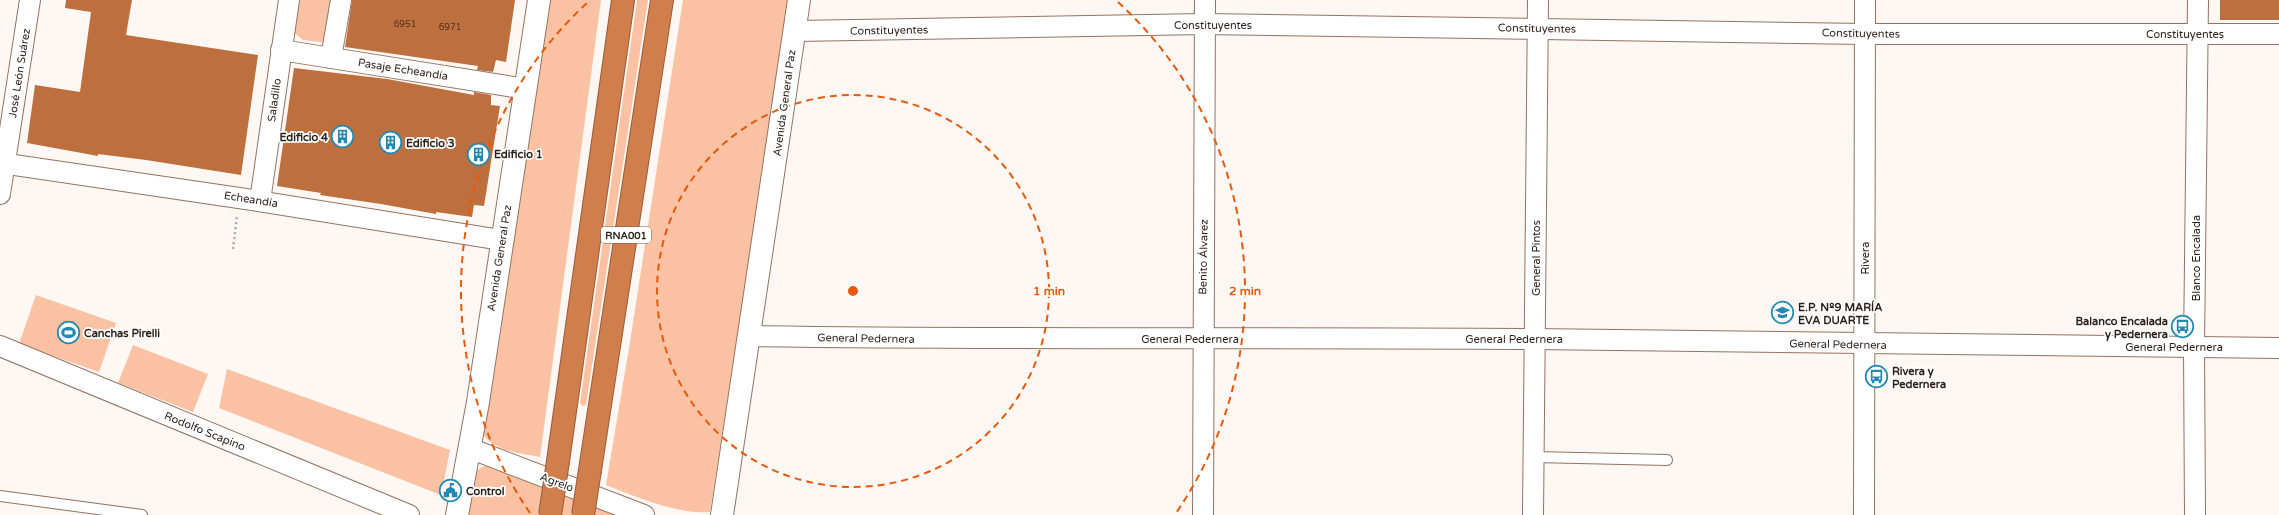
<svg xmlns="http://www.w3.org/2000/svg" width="2279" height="515" viewBox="0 0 2279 515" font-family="'Varela Round',sans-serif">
<rect width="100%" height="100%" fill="#fef7f3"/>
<!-- green -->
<g fill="#fac2a2">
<polygon points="296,0 331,0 328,43 303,40 293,32"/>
<path d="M544 0H601L540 457C517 453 491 451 480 429Z"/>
<polygon points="637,0 648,0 586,405 582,406 580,403"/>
<path d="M683 0H789L710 512C680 515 635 497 606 485L630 342Z"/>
<polygon points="36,295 116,323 99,372 19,344"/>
<polygon points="133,345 208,374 193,412 118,383"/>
<polygon points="227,369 450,450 441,495 219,408"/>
<path d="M486 466 620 515H466C469 499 467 469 486 466Z"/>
</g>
<!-- building -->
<g fill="#be6f3e">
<polygon points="66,0 132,0 126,35 258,55 241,175 146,160 98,154 98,156 27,143 35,85 80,92 91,12 65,8"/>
<polygon points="352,0 515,0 506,62 496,60 493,72 477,70 478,66 345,47"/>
<rect x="2220" y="0" width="59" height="20"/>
<polygon points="294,68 387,79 474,95 474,92 491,95 491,105 500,106 484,206 474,205 472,217 436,212 436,214 381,204 320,195 321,193 277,186"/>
</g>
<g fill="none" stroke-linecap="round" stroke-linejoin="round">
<defs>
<g id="lane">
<polyline points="1534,457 1667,460"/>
<polyline points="0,496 142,515"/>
</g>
<g id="street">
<polyline points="795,31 1205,24 1865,34 2279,34"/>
<polyline points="281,50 526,89"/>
<polyline points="331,58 341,0"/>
<polyline points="0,163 239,198 501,240"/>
<polyline points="0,194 30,0"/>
<polyline points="260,201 289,0"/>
<path d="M750 336C1011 340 1272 337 1534 339 1782 341 2030 347 2279 348"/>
<polyline points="0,346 409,515"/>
<polyline points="469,448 644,515"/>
<polyline points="1203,515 1205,0"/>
<polyline points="1533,515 1538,0"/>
<polyline points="1864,515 1865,0"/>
<polyline points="2195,515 2194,348 2198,0"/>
</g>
<g id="secondary">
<polyline points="457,515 478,402 539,0"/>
<polyline points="722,515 799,0"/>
</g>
<g id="highway">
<polyline points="558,461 623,0"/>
<polyline points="590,470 662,0"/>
</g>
</defs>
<!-- lane casing -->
<use href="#lane" stroke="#937362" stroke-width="12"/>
<!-- street casing -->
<use href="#street" stroke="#937362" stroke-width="22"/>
<!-- secondary casing -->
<use href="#secondary" stroke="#937362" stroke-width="24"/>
<!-- highway casing -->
<use href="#highway" stroke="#975d3a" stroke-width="24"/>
<!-- path -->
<polyline stroke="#b1a7a2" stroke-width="2.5" stroke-dasharray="2 3" stroke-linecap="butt" points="233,249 237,216"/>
<!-- lane -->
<use href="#lane" stroke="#fff" stroke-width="10"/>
<!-- street -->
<use href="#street" stroke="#fff" stroke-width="20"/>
<!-- secondary -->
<use href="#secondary" stroke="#fff" stroke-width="22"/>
<!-- highway -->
<use href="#highway" stroke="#d07e4c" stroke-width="22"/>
<defs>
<g id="highway-bridge">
<polyline points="550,515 558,461"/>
<polyline points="583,515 590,470"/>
</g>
</defs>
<!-- highway-bridge casing -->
<use href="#highway-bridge" stroke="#975d3a" stroke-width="24" stroke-linecap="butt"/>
<!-- highway-bridge -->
<use href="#highway-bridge" stroke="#d07e4c" stroke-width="22"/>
</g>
<!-- distance rings -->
<g fill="none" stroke="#e8590c" stroke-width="2" stroke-dasharray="7 5">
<circle cx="853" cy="291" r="196"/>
<path d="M530 513A392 392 0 0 1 588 2M1118 2A392 392 0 0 1 1176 513"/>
</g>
<!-- icons -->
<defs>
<symbol id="building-ring" viewBox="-11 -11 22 22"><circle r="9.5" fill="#fff" stroke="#2489b2" stroke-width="1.5"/><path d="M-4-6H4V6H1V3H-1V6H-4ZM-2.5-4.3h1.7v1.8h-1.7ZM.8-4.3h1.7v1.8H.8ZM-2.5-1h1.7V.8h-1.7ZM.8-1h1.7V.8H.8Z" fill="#2489b2"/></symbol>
<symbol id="school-ring" viewBox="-11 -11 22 22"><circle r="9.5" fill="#fff" stroke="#2489b2" stroke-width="1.5"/><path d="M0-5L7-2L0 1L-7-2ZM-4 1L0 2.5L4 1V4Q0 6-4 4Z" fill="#2489b2"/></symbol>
<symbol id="bus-ring" viewBox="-11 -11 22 22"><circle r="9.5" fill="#fff" stroke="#2489b2" stroke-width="1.5"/><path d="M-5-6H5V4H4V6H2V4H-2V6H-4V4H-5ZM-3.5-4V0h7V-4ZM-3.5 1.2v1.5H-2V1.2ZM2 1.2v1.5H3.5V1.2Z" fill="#2489b2"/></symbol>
<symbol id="stadium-ring" viewBox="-11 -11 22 22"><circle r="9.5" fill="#fff" stroke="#2489b2" stroke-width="1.5"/><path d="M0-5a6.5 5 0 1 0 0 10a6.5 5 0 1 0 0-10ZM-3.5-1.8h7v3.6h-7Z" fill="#2489b2"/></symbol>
<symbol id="civic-ring" viewBox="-11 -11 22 22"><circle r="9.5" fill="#fff" stroke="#2489b2" stroke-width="1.5"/><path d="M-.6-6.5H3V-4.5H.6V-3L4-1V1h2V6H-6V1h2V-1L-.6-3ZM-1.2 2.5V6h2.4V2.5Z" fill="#2489b2"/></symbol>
</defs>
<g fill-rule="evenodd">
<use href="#building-ring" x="330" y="124" width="25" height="25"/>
<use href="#building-ring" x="378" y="130" width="25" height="25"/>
<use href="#building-ring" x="466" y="142" width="25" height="25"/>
<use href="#school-ring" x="1770" y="300" width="25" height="25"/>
<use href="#bus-ring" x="2170" y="314" width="25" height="25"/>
<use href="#stadium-ring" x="56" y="320" width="25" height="25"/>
<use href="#bus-ring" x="1864" y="364" width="25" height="25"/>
<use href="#civic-ring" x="438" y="478" width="25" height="25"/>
</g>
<g text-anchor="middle" stroke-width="3.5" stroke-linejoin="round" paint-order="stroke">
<!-- number labels -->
<g font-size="9" fill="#503322">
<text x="405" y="27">6951</text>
<text x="450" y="30">6971</text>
</g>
<!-- shield labels -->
<rect fill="#fff" stroke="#6b625d" stroke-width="1" x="601" y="227" width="50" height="16" rx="3"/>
<g font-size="10" font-weight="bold" fill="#2c1f18">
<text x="626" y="239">RNA001</text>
</g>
<!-- street labels -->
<g font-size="11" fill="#2c1f18" stroke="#fff">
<text x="1213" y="29">Constituyentes</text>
<text transform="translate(1537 28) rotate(1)" y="4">Constituyentes</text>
<text transform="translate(889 30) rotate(-1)" y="4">Constituyentes</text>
<text transform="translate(1861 33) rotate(1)" y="4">Constituyentes</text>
<text x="2185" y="38">Constituyentes</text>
<text transform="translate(403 69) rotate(9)" y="4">Pasaje Echeandía</text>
<text transform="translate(19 73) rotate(-81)" y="4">José León Suárez</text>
<text transform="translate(274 100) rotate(-82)" y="4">Saladillo</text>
<text transform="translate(784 103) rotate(-82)" y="4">Avenida General Paz</text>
<text transform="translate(251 199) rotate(9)" y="4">Echeandía</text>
<text transform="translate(1203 257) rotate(-89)" y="4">Benito Álvarez</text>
<text transform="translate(499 258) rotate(-81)" y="4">Avenida General Paz</text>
<text transform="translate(1536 258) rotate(-90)" y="4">General Pintos</text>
<text transform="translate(1865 258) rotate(-90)" y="4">Rivera</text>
<text transform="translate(2196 258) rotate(-90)" y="4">Blanco Encalada</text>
<text transform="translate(866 338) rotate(1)" y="4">General Pedernera</text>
<text x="1190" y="343">General Pedernera</text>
<text x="1514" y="343">General Pedernera</text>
<text transform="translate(1838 344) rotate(1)" y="4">General Pedernera</text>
<text x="2174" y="351">General Pedernera</text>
<text transform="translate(205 431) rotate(22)" y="4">Rodolfo Scapino</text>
<text transform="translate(557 482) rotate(21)" y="4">Agrelo</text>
</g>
<!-- poi labels -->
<g font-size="11" font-weight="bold" fill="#2c1f18" stroke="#fff" text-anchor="start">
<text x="328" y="141" text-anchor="end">Edificio 4</text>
<text x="406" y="147">Edificio 3</text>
<text x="494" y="158">Edificio 1</text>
<text x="1798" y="311">E.P. Nº9 MARÍA<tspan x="1798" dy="13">EVA DUARTE</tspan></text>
<text x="2168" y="325" text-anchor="end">Balanco Encalada<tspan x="2168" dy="13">y Pedernera</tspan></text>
<text x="84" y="337">Canchas Pirelli</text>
<text x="1892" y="375">Rivera y<tspan x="1892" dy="13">Pedernera</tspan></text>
<text x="466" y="495">Control</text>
</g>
</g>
<circle cx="853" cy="291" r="6" fill="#e8590c" stroke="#fff" stroke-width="2"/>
<g font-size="12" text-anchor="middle" font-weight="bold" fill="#e8590c" stroke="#fff" stroke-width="3.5" stroke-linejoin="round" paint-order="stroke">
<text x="1049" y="295">1 min</text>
<text x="1245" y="295">2 min</text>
</g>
</svg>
